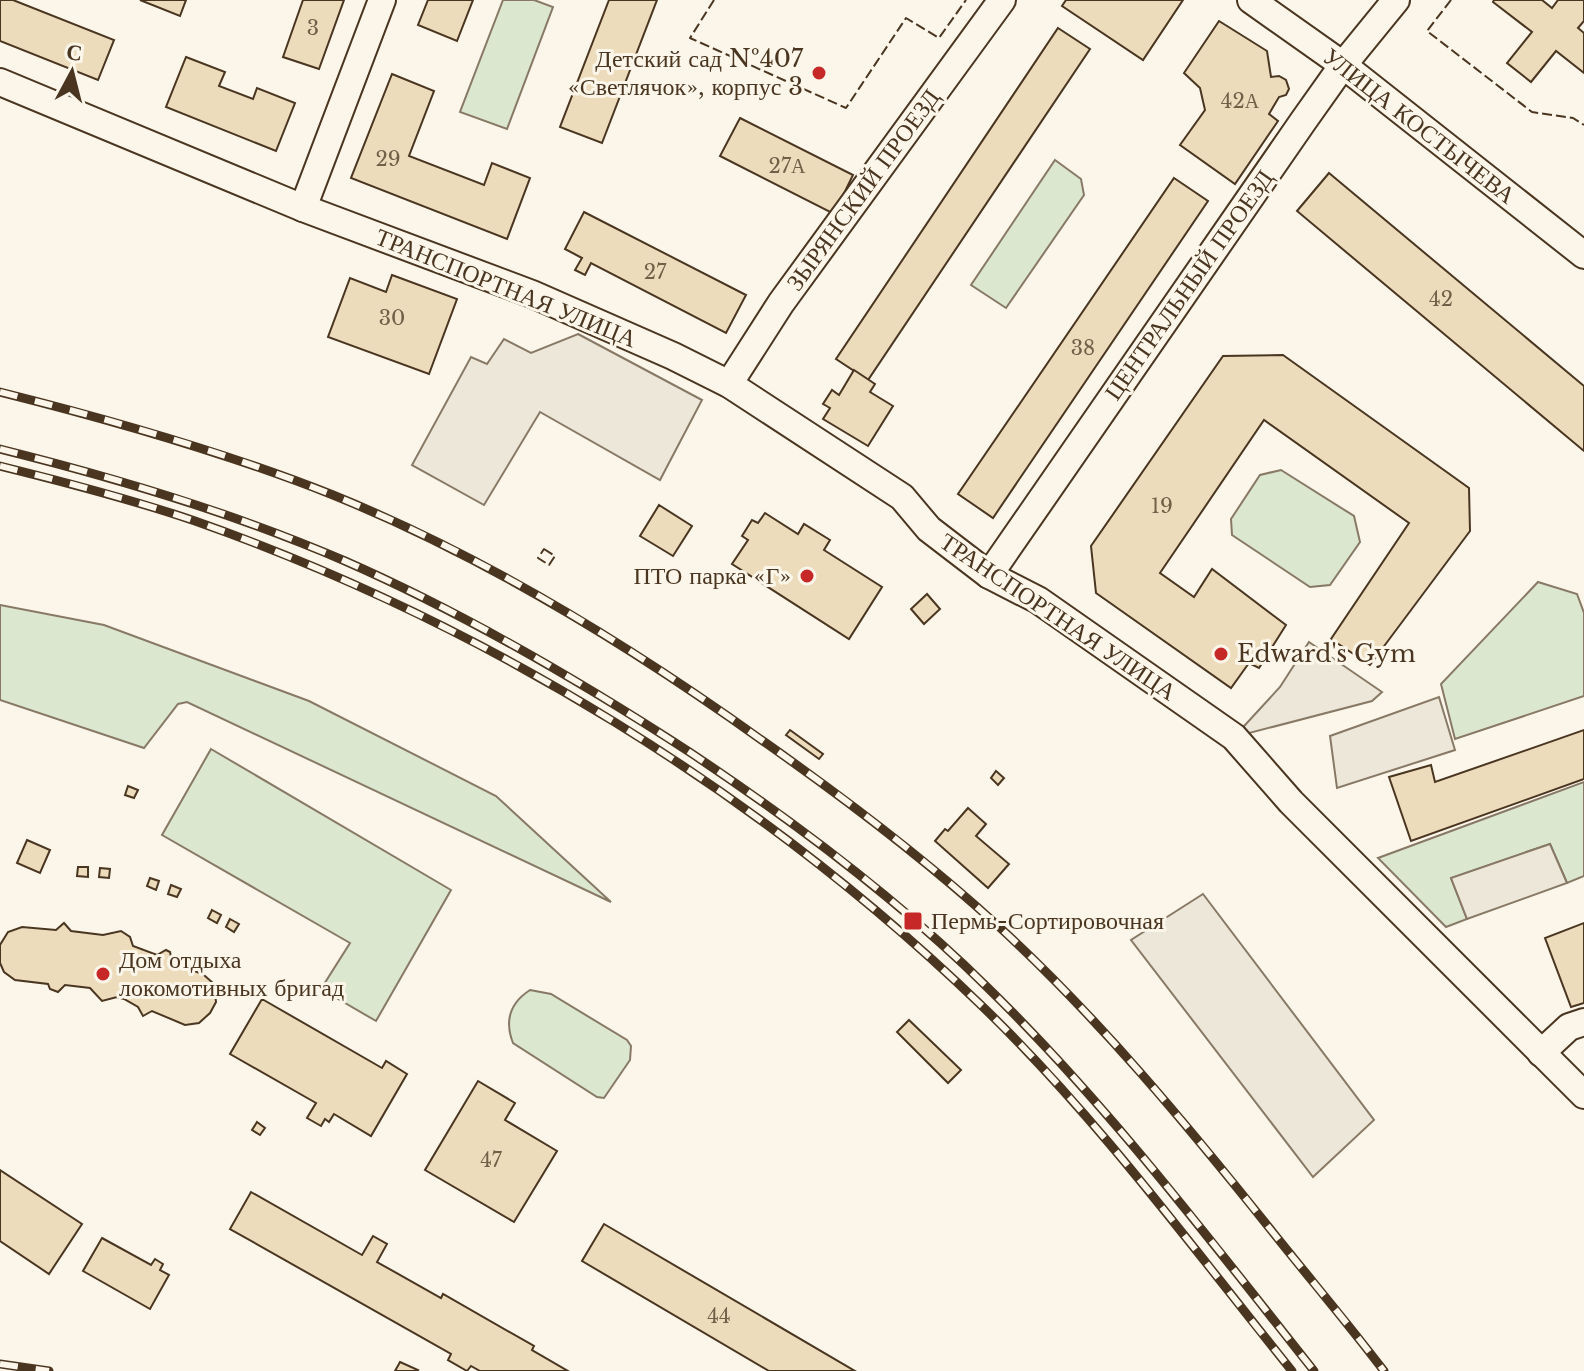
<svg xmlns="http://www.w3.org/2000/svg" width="1584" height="1371" viewBox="0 0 1584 1371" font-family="'Libre Baskerville',serif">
<rect width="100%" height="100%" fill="#fbf6e9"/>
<!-- green -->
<g fill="#dce7d0" stroke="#887966" stroke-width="2">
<polygon points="503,0 534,0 553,7 507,129 460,112"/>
<polygon points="1055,160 1081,179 1084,195 1006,308 971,285"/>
<polygon points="1281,470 1354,516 1360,542 1330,585 1310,587 1232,535 1231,519 1260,475"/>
<polygon points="1538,582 1577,594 1584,613 1584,696 1455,739 1441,684"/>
<polygon points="0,605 104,625 309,701 496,796 611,902 187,702 178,704 144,748 0,700"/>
<polygon points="211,749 451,890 376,1021 321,989 350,943 162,835"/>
<polygon points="1584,782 1584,876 1567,883 1550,844 1451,878 1467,919 1446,927 1378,858"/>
<path d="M530 990 551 994 627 1040 631 1046 630 1060 604 1098 597 1097 513 1043C504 1020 510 1003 530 990Z"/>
</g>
<!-- parking -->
<g fill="#ede7d9" stroke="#887966" stroke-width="2">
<polygon points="578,334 702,400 660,480 540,412 484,505 412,465 471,357 487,364 504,339 531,353"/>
<polygon points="1309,642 1382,692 1372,701 1234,737 1280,687"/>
<polygon points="1439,697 1455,750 1337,788 1330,736"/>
<polygon points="1550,844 1567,883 1467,919 1451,878"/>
<polygon points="1203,894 1374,1120 1313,1177 1131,940"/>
</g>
<!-- building -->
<g fill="#ecdcbc" stroke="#4a3520" stroke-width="2">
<polygon points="0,0 13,0 114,40 98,80 0,41"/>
<polygon points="140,0 186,0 180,16"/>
<polygon points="303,0 344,0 319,69 283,57"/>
<polygon points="428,0 473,0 457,41 418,25"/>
<polygon points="609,0 657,0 602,143 560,127"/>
<polygon points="1066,0 1183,0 1143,60 1062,6"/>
<polygon points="1494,0 1542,0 1552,8 1558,0 1584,0 1584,21 1578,28 1584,33 1584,73 1556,51 1531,82 1507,63 1532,32 1493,2"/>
<polygon points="1219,21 1267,51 1271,77 1279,76 1286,80 1289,89 1286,95 1279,97 1269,114 1278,121 1235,184 1180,145 1205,110 1200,88 1184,73"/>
<polygon points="1058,28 1090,49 868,380 836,359"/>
<polygon points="186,57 225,72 219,86 253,99 257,88 295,103 276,151 166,107"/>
<polygon points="392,74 434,91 409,156 484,185 492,163 530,178 507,239 351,178"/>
<polygon points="740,118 853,175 834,214 720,156"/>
<polygon points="1329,173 1584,386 1584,451 1297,211"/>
<polygon points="1174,178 1208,201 993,518 958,494"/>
<polygon points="584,212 746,295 726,333 591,263 585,275 575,270 582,258 565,249"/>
<polygon points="392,275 457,299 429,374 328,337 350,278 386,292"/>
<polygon points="1283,355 1469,488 1470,531 1370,665 1331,639 1409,523 1264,420 1160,573 1194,597 1212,569 1286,625 1259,668 1249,663 1231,688 1096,593 1091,546 1223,356"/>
<polygon points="854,370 875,384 870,392 893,406 868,446 823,419 830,408 823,404 832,390 839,395"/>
<polygon points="659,505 692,526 673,556 640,536"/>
<polygon points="765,513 798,534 804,524 830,540 824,550 882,587 849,639 732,564 748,540 742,536 752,520 758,523"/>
<polygon points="927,594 940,609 924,624 911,609"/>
<polygon points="790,730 823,754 819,759 786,735"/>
<polygon points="1584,730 1584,779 1411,841 1389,777 1431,765 1435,782"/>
<polygon points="996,771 1004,778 998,785 991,778"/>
<polygon points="128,786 138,790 134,798 125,795"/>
<polygon points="968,808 986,824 976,836 1009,864 988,888 935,841 945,829 948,831"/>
<polygon points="27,840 50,850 40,873 17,863"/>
<polygon points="78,867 88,867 88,877 77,876"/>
<polygon points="100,868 110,869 109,878 99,877"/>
<polygon points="150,878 159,881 156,890 147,886"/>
<polygon points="171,885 181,889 177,897 168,894"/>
<polygon points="212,910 221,915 217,923 208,918"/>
<polygon points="230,919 239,924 234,932 226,927"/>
<polygon points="64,923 71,931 103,935 121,931 130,937 133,946 157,955 166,950 170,952 172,961 204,975 214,984 216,1002 210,1013 199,1023 185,1025 152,1011 143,1016 138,1007 124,999 117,997 102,1001 90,988 65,985 58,992 50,989 48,984 15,980 4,972 0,963 0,945 8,932 22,927 56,930"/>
<polygon points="1584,923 1584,1003 1571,1007 1545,938"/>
<polygon points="262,999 382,1068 386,1061 407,1074 371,1136 334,1114 329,1122 325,1119 321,1126 307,1118 316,1103 230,1054"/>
<polygon points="909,1020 961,1070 948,1083 897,1032"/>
<polygon points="478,1081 515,1103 505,1120 557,1151 514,1222 425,1170"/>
<polygon points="257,1122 265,1128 260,1135 252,1130"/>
<polygon points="0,1170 82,1224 49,1274 0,1241"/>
<polygon points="251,1192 362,1255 373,1236 387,1244 377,1262 441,1298 443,1294 534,1346 532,1350 568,1371 480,1371 471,1366 467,1371 448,1360 451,1354 230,1229"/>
<polygon points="604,1224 855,1371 769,1371 582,1261"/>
<polygon points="102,1238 151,1265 155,1259 163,1264 160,1270 169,1275 150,1309 83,1271"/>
<polygon points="400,1362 418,1370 417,1371 395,1371"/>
</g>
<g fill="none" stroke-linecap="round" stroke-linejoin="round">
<defs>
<g id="minor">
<polyline points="1251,0 1343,65 1584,255"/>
<polyline points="0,82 303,208 532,294 673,356 729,384 902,497 929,529 989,575 1038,600 1234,737 1291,802 1584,1095"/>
<polyline points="303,208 382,0"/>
<polyline points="729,384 781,303 1002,0"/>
<polyline points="989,575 1304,120 1343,65 1396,0"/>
<polyline points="1541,1053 1569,1027 1584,1022"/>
</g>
</defs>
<!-- minor casing -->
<use href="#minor" stroke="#4a3520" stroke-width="30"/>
<!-- minor -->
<use href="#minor" stroke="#fbf6e9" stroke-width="26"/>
<defs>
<g id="rail">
<path d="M0 392C112 420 225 452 333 495 486 557 629 645 763 741 844 798 923 857 996 924 1099 1018 1188 1126 1275 1235 1311 1280 1349 1325 1384 1371"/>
<path d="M0 449C117 478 234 513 345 561 466 614 580 681 691 753 796 823 898 899 988 988 1108 1105 1210 1240 1314 1371"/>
<path d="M0 466C65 482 131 499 195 521 485 623 761 793 983 1007 1097 1117 1192 1247 1292 1371"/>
<polyline points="0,1364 49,1371"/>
</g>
</defs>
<!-- rail casing -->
<use href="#rail" stroke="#4a3520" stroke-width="9"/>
<!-- rail -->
<use href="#rail" stroke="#fbf6e9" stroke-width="6" stroke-dasharray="18" stroke-linecap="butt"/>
<!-- fence -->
<g stroke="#4a3520" stroke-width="2" stroke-dasharray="10 4" stroke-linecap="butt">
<polyline points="714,0 690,38 846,108 906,18 939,38 966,0"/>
<polyline points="1451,0 1427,31 1532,112 1573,118 1584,125"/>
<polygon points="544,549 555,556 549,565 538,558"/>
</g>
</g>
<!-- markers -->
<g fill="#c62828" stroke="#fbf6e9" stroke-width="3">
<circle cx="819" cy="73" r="8"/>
<circle cx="807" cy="576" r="8"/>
<circle cx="1221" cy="654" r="8"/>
<rect x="903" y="911" width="20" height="20" rx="4"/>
<circle cx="103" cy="974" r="8"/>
</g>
<g text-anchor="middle" stroke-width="6" stroke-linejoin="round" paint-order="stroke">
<!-- number labels -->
<g font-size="20" fill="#725f47">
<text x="313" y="35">3</text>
<text x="1240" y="108">42А</text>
<text x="388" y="166">29</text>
<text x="787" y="173">27А</text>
<text x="655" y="279">27</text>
<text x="1441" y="306">42</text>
<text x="392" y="325">30</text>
<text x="1083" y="355">38</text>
<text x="1162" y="513">19</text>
<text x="491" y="1167">47</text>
<text x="719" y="1323">44</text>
</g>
<!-- poi labels -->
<g font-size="24" fill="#4a3520" stroke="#fbf6e9" text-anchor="start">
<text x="803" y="67" text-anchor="end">Детский сад №407<tspan x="803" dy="28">«Светлячок», корпус 3</tspan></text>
<text x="791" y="584" text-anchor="end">ПТО парка «Г»</text>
<text x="1237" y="662">Edward's Gym</text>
<text x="931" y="929">Пермь-Сортировочная</text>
<text x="119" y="968">Дом отдыха<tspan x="119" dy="28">локомотивных бригад</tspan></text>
</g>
<!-- street labels -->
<g font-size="24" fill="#4a3520" stroke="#fbf6e9">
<text transform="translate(1419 126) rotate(38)" y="8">УЛИЦА КОСТЫЧЕВА</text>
<text transform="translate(863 190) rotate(-54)" y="8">ЗЫРЯНСКИЙ ПРОЕЗД</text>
<text transform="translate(1189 285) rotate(-55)" y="8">ЦЕНТРАЛЬНЫЙ ПРОЕЗД</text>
<text transform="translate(506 288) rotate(22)" y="8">ТРАНСПОРТНАЯ УЛИЦА</text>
<text transform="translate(1058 617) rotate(34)" y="8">ТРАНСПОРТНАЯ УЛИЦА</text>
</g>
</g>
<!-- north arrow -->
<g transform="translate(72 72) rotate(7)" stroke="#fbf6e9" stroke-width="6" paint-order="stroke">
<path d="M0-6L14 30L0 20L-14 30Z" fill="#4a3520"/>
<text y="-12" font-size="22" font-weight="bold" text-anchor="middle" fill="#4a3520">С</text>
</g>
</svg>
